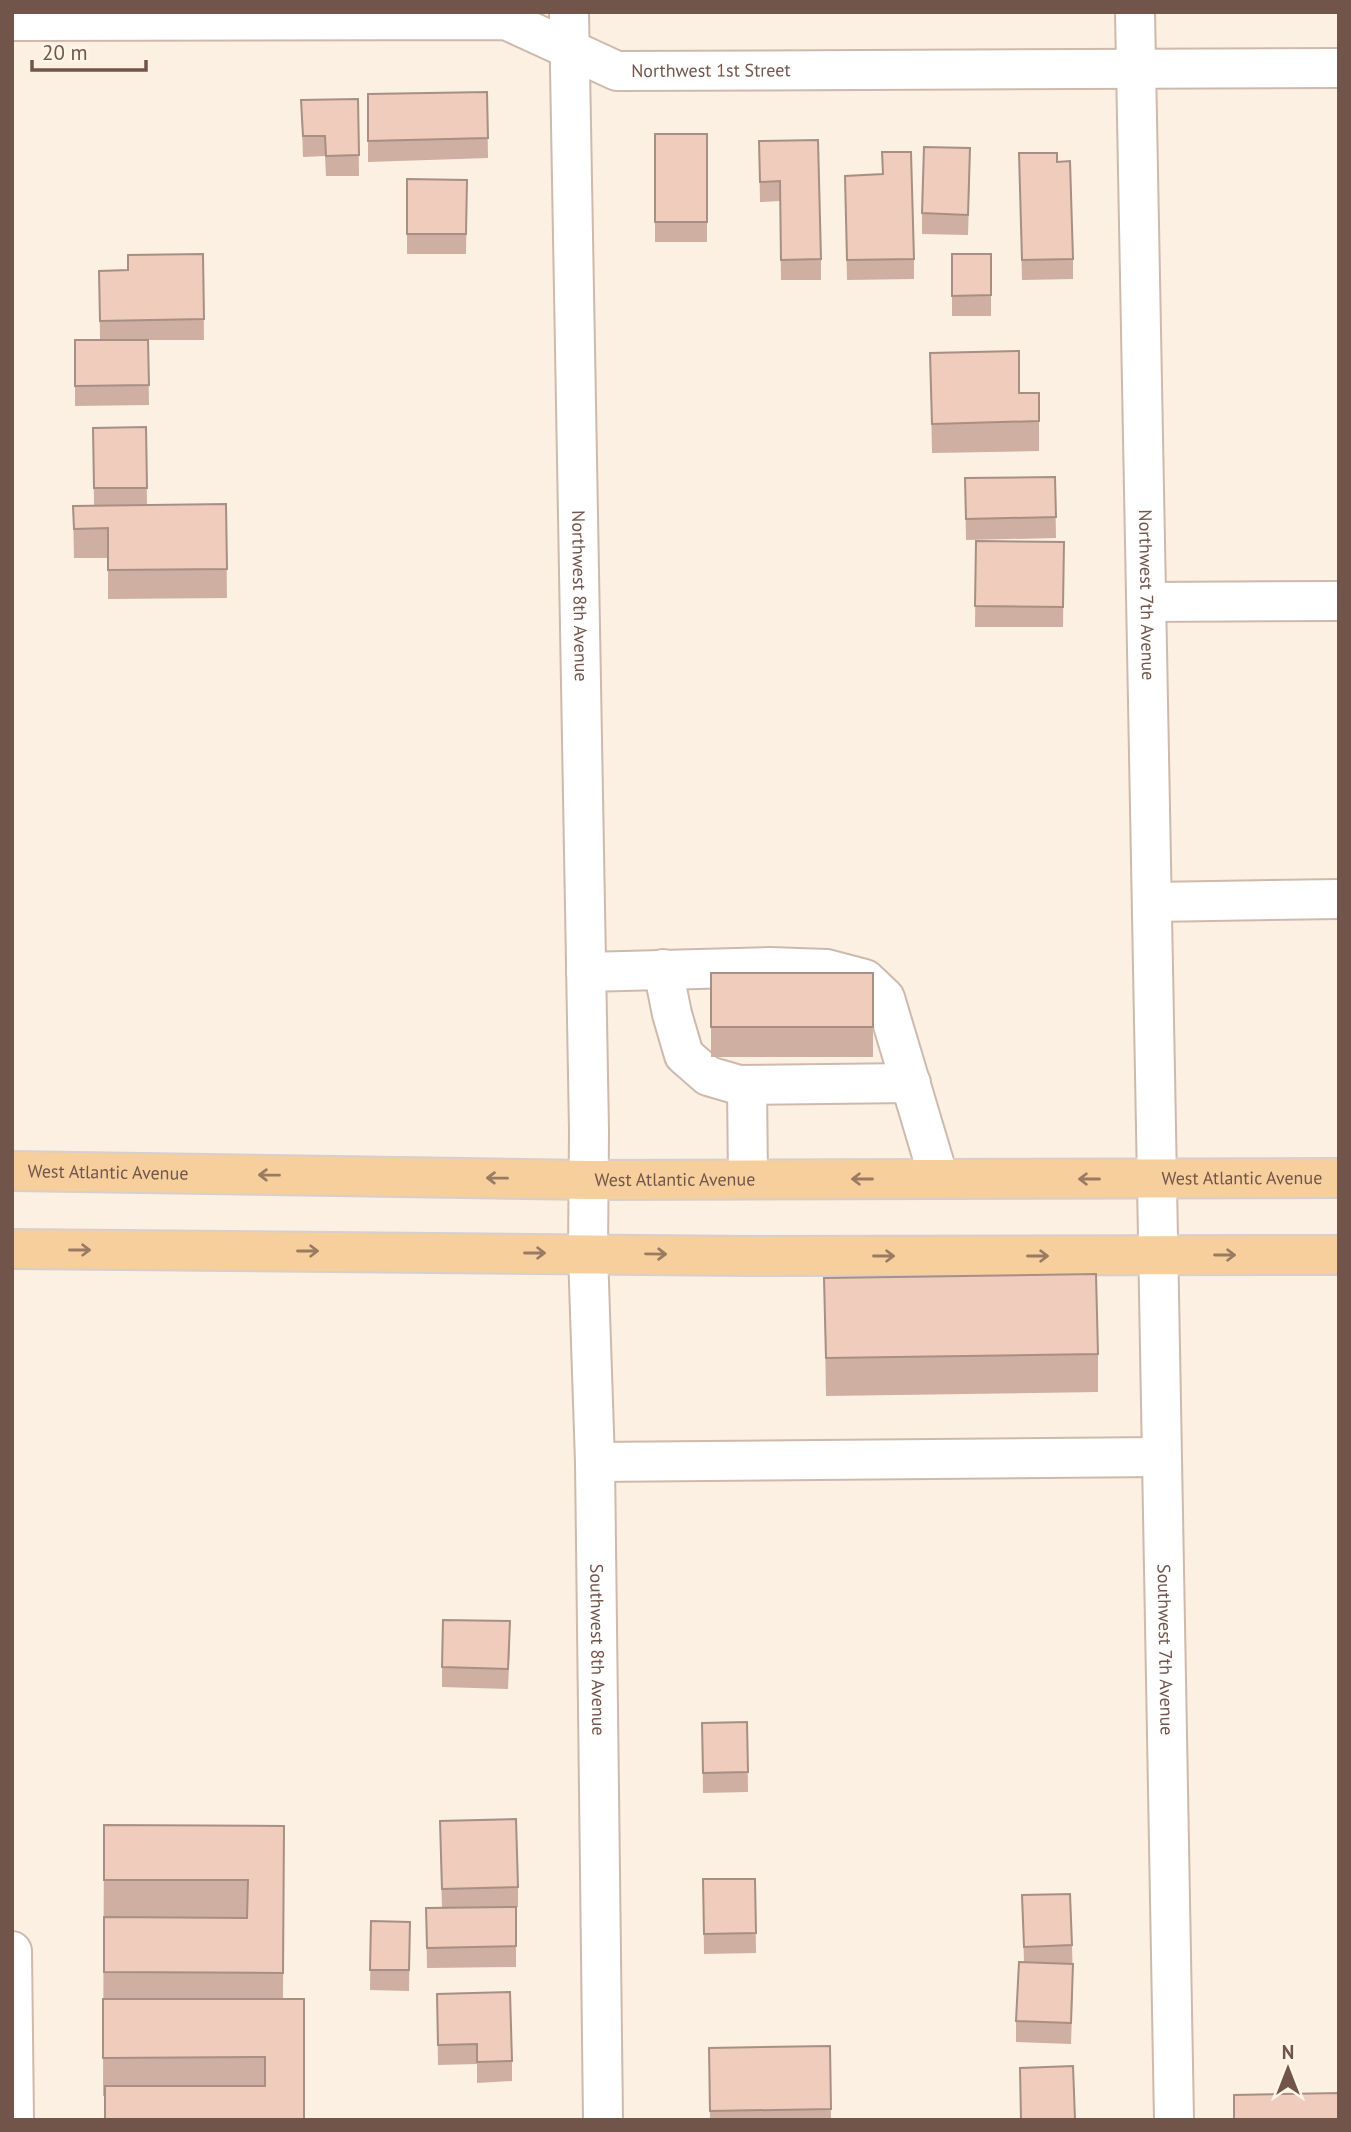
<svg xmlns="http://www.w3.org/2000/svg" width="1351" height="2132" viewBox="0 0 1351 2132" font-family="'PT Sans',sans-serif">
<rect width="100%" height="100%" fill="#fbf0e2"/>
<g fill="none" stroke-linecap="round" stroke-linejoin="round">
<defs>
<g id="minor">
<path id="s1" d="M569 12 589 1131 588 1253 595 1462 603 2120"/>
<path id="s2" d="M1135 12C1150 715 1160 1417 1174 2120"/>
<path id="s3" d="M12 21 506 20 617 71 1339 68"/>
<polyline points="1148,602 1339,601"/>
<polyline points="1153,902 1339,899"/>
<polyline points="663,969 672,1014 684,1055 708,1076 739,1085 911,1083"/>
<polyline points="586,972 770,967 827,969 865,979 885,998 939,1179"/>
<polyline points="747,1085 748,1179"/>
<polyline points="595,1462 1161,1457"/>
<polyline points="12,1951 14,2120"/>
</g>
<g id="major">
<path id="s4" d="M12 1171 589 1180 1339 1178"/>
<polyline points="12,1249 749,1256 1339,1255"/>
</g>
</defs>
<!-- minor casing -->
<use href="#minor" stroke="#ceb9ad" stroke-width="42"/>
<!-- major casing -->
<use href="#major" stroke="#d7cfcc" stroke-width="42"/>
<!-- minor -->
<use href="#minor" stroke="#fff" stroke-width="38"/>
<!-- major -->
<use href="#major" stroke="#f7cf9d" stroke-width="38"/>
</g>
<!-- wall -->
<g fill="#ceafa1">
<polygon points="487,92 488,158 368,162 368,94"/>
<polygon points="358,99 359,176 326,176 325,156 303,157 301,100"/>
<rect x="655" y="134" width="52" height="108"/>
<polygon points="759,141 821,259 821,280 781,280 780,201 760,202"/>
<polygon points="1019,153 1057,162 1073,259 1073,279 1022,280"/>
<polygon points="970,169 968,235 922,234 922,213"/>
<polygon points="845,176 914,259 914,279 847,280"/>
<polygon points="407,179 467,180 466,254 407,254"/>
<polygon points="203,254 204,340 148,340 149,405 75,406 75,340 100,340 99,271 128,270"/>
<rect x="952" y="254" width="39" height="62"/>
<polygon points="930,353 1019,393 1039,393 1039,451 932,453"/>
<polygon points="146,427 147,505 226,504 227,598 108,599 108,558 74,558 73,506 94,505 93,428"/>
<polygon points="1055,477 1056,538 966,540 965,478"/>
<polygon points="976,541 1064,542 1063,627 975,627"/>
<rect x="711" y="973" width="162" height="84"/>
<polygon points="824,1278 1098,1354 1098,1392 826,1396"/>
<polygon points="510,1642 508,1689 442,1687 442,1667"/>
<polygon points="747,1722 748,1792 703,1793 702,1723"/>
<polygon points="104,1825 284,1826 283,1999 304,2120 103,2096"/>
<polygon points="440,1841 518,1887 518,1907 516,1907 516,1967 427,1968 426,1908 442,1908"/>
<polygon points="703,1879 755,1879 756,1953 704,1954"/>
<polygon points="1022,1895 1072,1945 1073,1984 1071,2044 1016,2042 1016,2021 1024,1962"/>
<polygon points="371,1921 410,1922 409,1991 370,1990"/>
<polygon points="437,1994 512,2061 512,2081 477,2083 477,2064 438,2065"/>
<polygon points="830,2046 831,2120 710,2120 709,2048"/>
</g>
<!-- building -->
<g fill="#efccbb" stroke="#a78f83" stroke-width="2">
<polygon points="487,92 488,138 368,141 368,94"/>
<polygon points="358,99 359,155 326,156 325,136 303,136 301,100"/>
<rect x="655" y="134" width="52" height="88"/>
<polygon points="818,140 821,259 781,260 780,181 760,182 759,141"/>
<polygon points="924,147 970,148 968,215 922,213"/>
<polygon points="882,152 911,152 914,259 847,260 845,176 883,174"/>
<polygon points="1019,153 1057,153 1057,162 1070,161 1073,259 1022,260"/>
<polygon points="407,179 467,180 466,234 407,234"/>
<polygon points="203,254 204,319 100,321 99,271 128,270 128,255"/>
<polygon points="952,254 991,254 991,295 952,296"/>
<polygon points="75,340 148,340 149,385 75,386"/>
<polygon points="1019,351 1019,393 1039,393 1039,421 932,424 930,353"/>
<polygon points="146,427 147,488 94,488 93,428"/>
<polygon points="1055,477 1056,517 966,519 965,478"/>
<polygon points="226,504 227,569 108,570 108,528 74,529 73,506"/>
<polygon points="976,541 1064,542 1063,607 975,606"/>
<rect x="711" y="973" width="162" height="54"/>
<polygon points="1096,1274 1098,1354 826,1358 824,1278"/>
<polygon points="443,1620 510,1621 508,1669 442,1667"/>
<polygon points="747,1722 748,1772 703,1773 702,1723"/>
<polygon points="516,1819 518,1887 442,1889 440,1821"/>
<polygon points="104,1825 284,1826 283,1973 104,1972 104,1917 247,1918 248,1880 104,1880"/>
<polygon points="703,1879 755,1879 756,1933 704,1934"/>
<polygon points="1070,1894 1072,1945 1024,1947 1022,1895"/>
<polygon points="516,1907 516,1946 427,1948 426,1908"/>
<polygon points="371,1921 410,1922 409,1970 370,1970"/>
<polygon points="1019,1962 1073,1964 1071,2023 1016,2021"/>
<polygon points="510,1992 512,2061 477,2062 477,2044 438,2045 437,1994"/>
<polygon points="103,1999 304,1999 304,2120 105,2120 105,2086 265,2086 265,2057 103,2058"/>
<polygon points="830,2046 831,2109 710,2111 709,2048"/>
<polygon points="1073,2066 1075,2119 1021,2120 1020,2068"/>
<polygon points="1339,2093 1339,2120 1234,2120 1234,2095"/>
</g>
<!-- one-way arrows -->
<defs><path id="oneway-shaft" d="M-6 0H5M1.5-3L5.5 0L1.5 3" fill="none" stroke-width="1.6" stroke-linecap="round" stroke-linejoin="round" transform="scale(1.75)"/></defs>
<g stroke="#997a63">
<use href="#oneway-shaft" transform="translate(269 1175) rotate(-179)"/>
<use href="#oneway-shaft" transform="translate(497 1178) rotate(-179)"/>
<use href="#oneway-shaft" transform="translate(862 1179) rotate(180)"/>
<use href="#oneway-shaft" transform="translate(1089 1179) rotate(180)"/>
<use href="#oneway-shaft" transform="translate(80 1250)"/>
<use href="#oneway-shaft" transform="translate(308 1251)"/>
<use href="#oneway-shaft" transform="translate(535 1253)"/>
<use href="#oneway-shaft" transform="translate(656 1254) rotate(1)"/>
<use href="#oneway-shaft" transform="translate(1225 1255)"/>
<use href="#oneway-shaft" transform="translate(884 1256)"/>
<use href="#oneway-shaft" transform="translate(1038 1256)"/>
</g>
<g text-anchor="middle" stroke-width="6" stroke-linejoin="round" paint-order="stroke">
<!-- street labels -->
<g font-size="18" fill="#71554a" stroke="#fef4e8">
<text dy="6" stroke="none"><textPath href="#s3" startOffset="710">Northwest 1st Street</textPath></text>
<text dy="6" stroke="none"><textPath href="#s2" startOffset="583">Northwest 7th Avenue</textPath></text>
<text dy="6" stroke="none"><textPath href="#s1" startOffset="584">Northwest 8th Avenue</textPath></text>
<text dy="6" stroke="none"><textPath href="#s4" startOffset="96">West Atlantic Avenue</textPath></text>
<text dy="6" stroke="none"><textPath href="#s4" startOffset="1230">West Atlantic Avenue</textPath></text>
<text dy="6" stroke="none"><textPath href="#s4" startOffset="663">West Atlantic Avenue</textPath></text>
<text dy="6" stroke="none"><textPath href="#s2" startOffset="1638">Southwest 7th Avenue</textPath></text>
<text dy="6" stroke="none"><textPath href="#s1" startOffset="1638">Southwest 8th Avenue</textPath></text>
</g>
</g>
<!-- border -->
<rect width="1351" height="2132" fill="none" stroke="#71554a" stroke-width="28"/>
<!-- north arrow -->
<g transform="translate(1288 2069)" stroke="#fef4e8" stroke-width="5" paint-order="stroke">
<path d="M0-5L12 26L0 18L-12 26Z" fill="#71554a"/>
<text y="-10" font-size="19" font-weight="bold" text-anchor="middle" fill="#71554a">N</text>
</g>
<!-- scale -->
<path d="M32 60v10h114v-10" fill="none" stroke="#71554a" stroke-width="3.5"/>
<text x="42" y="60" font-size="21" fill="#71554a" stroke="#fef4e8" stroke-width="5" paint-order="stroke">20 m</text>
</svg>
